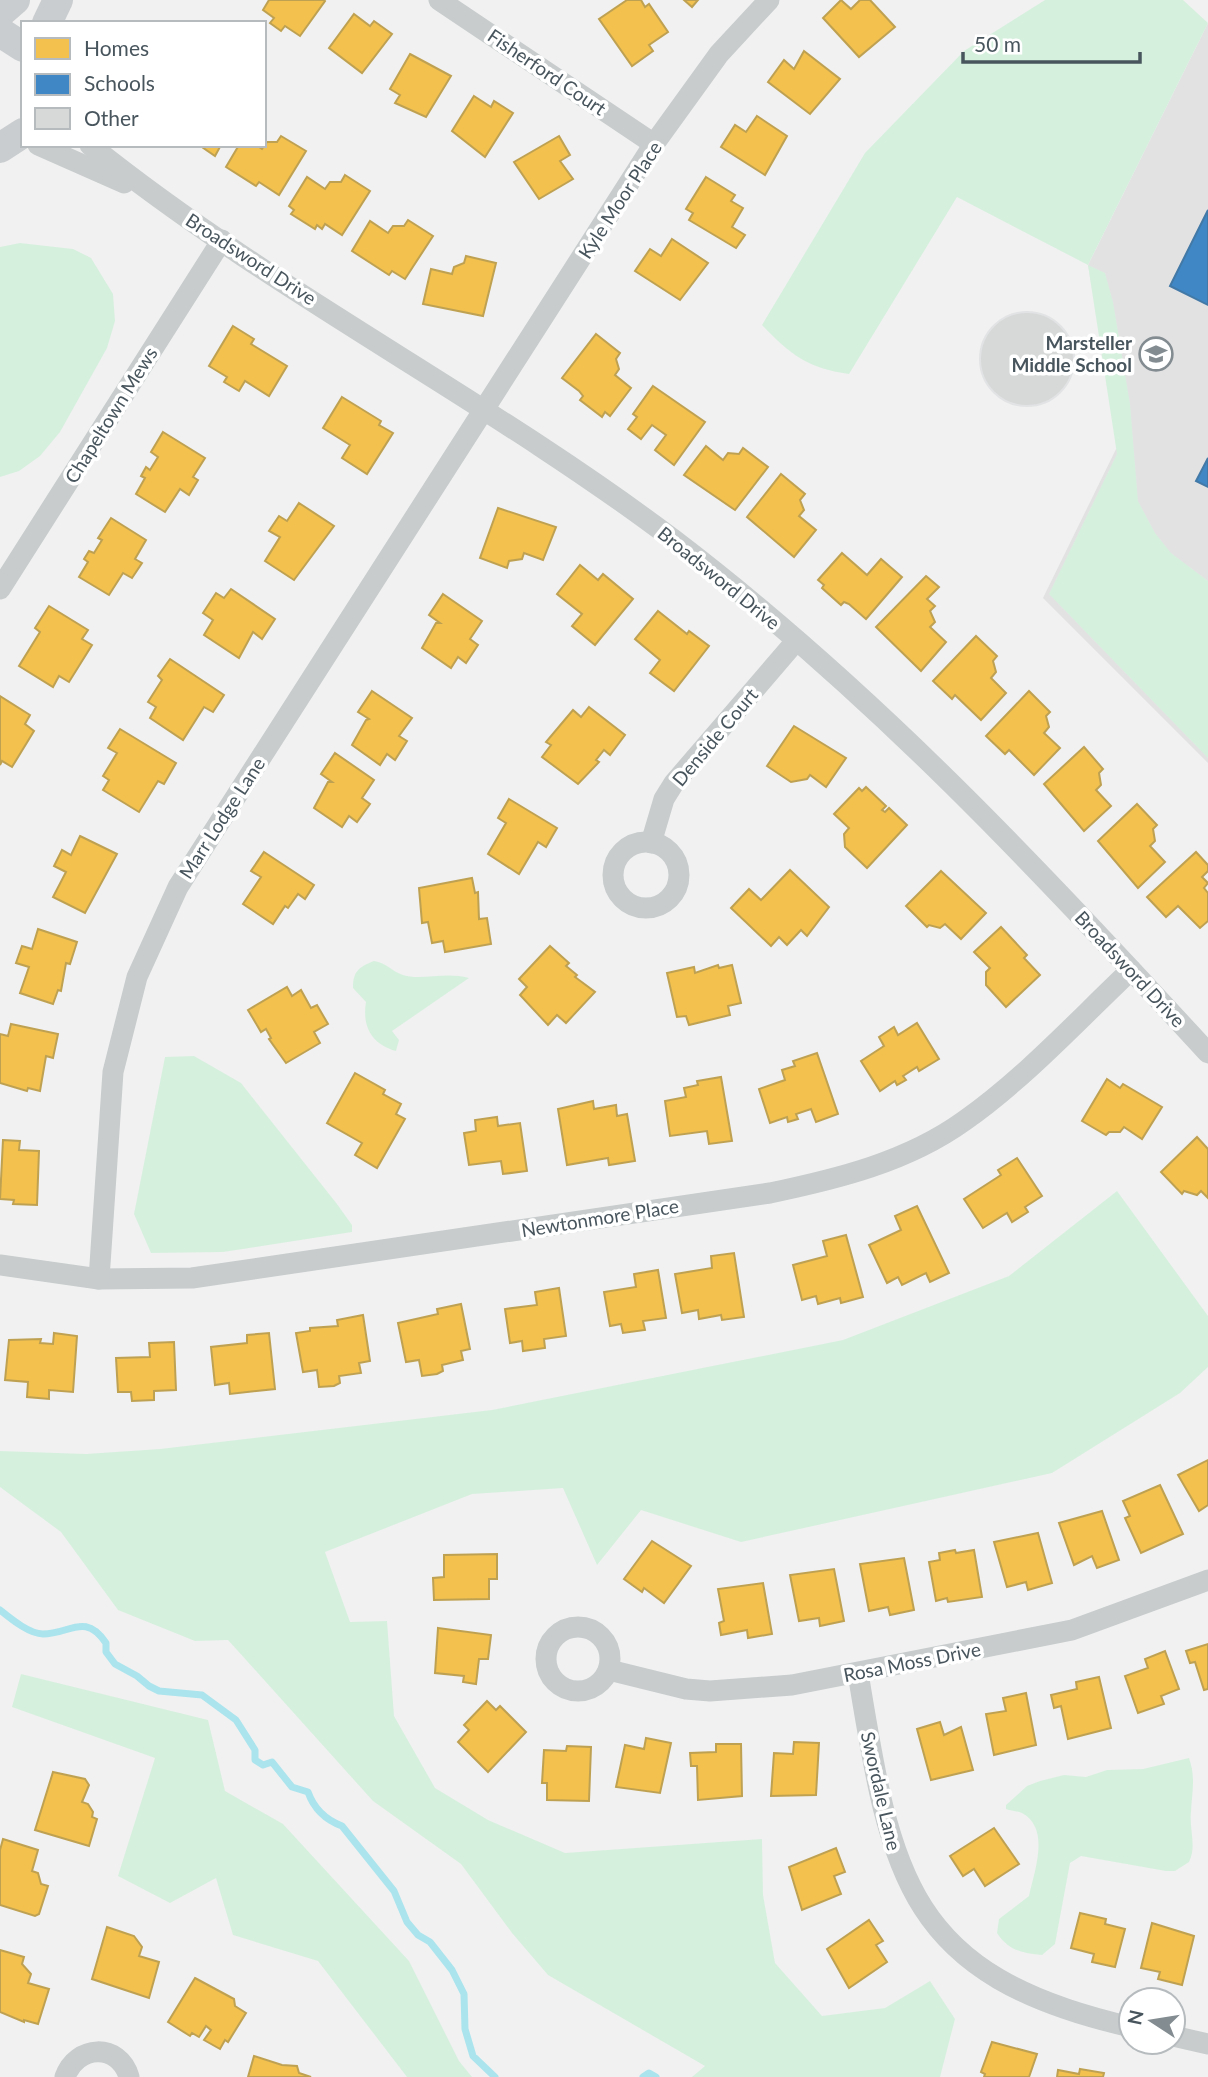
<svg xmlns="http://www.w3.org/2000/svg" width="1208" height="2077" viewBox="0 0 1208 2077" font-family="Lato,sans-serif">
<rect width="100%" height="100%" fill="#f1f1f1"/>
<!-- education -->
<polygon fill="#e3e2e3" points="1208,23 1208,763 1043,598 1119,443 1088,265"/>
<!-- green -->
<g fill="#d6f0de">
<path d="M1045 0H1183L1208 23 1088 265 1105 273 1113 302 1130 404 1138 501 1155 533 1171 553 1208 581V758L1049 594 1117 454 1088 265 957 197 849 374C807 368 791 355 762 325L865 153 964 51Z"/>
<polygon points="20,243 73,249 91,258 113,294 115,321 107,348 60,432 40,456 19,471 0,477 0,247"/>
<path d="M374 961C387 963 391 971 403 975 422 981 445 971 469 978L392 1031 399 1040 396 1051C371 1044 362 1026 366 1002L353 988C353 971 359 967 374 961Z"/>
<polygon points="194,1056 241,1083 337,1204 352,1225 352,1232 223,1252 151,1253 134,1214 165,1057"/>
<polygon points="1117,1191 1208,1316 1208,1367 1180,1393 1052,1473 741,1542 641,1510 597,1565 563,1488 472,1494 325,1552 350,1622 387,1621 394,1716 435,1788 488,1820 565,1853 762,1839 763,1895 775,1963 822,2016 885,2008 930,1981 955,2019 940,2077 692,2077 705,2066 548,1975 512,1933 461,1864 373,1801 228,1640 195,1641 118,1610 61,1532 0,1487 0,1451 86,1454 160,1449 492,1410 843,1340 1009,1276"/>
<polygon points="21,1674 208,1720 225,1791 283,1824 409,1961 459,2061 472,2077 407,2077 318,1961 233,1935 216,1878 170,1903 118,1876 155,1758 12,1707"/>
<path d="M1189 1758C1196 1778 1192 1791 1191 1812 1189 1829 1197 1846 1189 1862L1175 1871H1166L1081 1856 1070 1863 1055 1944 1042 1955C1022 1953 1009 1951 997 1933L999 1919 1029 1896C1034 1872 1051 1829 1022 1813 1017 1811 1011 1811 1006 1809V1805L1027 1786 1040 1781 1064 1775 1086 1777 1107 1770 1143 1769Z"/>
</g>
<!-- homes -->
<g fill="#f2c14e" stroke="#bfa152" stroke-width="2">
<polygon points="269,0 324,0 325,1 300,36 285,26 281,31 270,23 274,18 263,10"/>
<polygon points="627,0 641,0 645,7 649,4 668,32 649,45 653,51 632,66 599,19"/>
<polygon points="684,0 698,0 692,7"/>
<polygon points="841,0 851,9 860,0 870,0 895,27 859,57 823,18"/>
<polygon points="354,14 370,26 374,21 392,34 362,73 329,48"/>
<polygon points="804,51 840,79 810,114 768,82 784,60 794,69"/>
<polygon points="410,54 451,76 426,117 395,103 400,95 390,89"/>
<polygon points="474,96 491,107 494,101 513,113 485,157 452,131"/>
<polygon points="757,116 787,136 765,175 721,147 735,125 746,132"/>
<polygon points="281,136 306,151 279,195 259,182 256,186 226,167 239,145 256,145 262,149 267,142 277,142"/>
<polygon points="559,136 570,155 560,161 573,179 539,199 514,162"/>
<polygon points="199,145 221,145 215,156"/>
<polygon points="345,175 370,191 342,235 325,224 322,229 317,225 315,229 291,214 294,210 289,206 307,177 325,189 330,182 341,182"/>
<polygon points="706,177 735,195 731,201 743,208 732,227 745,235 736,248 689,220 693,213 686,209"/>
<polygon points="408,220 433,236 405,279 392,271 389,275 352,251 370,221 388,233 393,226 404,226"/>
<polygon points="672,239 708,263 680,300 635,271 650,249 661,256"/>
<polygon points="466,256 496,263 483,316 423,304 431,269 452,274 454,267 464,263"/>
<polygon points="233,326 254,339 251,344 287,366 269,396 245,381 239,391 224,382 227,377 209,366"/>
<polygon points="596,334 620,353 616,359 619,369 615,375 631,388 610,416 605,412 602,417 580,400 583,396 579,391 562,378"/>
<polygon points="653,386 705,422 674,465 655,450 666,435 652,425 641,439 628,429 637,417 633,414"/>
<polygon points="342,397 381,421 379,425 393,433 367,474 342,458 350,445 323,428"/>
<polygon points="163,432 205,458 193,477 198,480 189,495 180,489 165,512 136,494 145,478 141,476 146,467 150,470 158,457 151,452"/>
<polygon points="706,446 723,460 728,453 739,454 743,448 768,467 735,510 684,475"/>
<polygon points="781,474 805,494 800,500 804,510 799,516 816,530 794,557 747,517"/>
<polygon points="299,503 334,526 294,580 265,561 280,537 269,531 279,516 287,521"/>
<polygon points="498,508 556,527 543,560 524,553 522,559 509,561 507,568 480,558"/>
<polygon points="111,518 146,540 135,559 142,563 132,578 123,573 109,595 79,577 88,562 84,559 89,551 94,553 102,540 98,538"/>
<polygon points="842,553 867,575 881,559 902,577 866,619 849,604 844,602 841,605 822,588 824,585 818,580"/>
<polygon points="580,565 598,580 603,574 633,599 595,645 572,626 582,614 557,594"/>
<polygon points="926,576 939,587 927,599 935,606 930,611 935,622 930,627 946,642 921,671 876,627"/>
<polygon points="231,589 275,619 262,639 253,632 239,658 204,635 213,620 203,613 216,593 224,598"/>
<polygon points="443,594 482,621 470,639 478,645 466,663 458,657 451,668 422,648 436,623 440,623 429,615"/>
<polygon points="49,606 88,630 82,639 92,645 69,682 59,676 53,687 19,666 40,632 35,628"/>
<polygon points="658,611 687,634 689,631 709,646 674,691 650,673 660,660 635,639"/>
<polygon points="976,636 997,656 993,661 996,672 991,678 1006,693 981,720 955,695 952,699 933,681"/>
<polygon points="170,659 224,695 213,712 204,707 183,740 150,718 156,707 148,702 162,680 158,676"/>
<polygon points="372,691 412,718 399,736 407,741 395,760 387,754 380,765 352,745 366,720 369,719 358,712"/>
<polygon points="1029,691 1050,712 1046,716 1049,727 1044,733 1060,748 1034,775 1009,750 1005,754 986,736"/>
<polygon points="0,696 30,715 25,724 34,731 12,767 2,761 0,765"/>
<polygon points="589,707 625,735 610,755 604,750 596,760 599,762 578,784 542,757 551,745 546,742 573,710 581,717"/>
<polygon points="794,726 846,758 826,787 810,775 807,779 791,782 767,766"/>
<polygon points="120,729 176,763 164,784 158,781 139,812 103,790 109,780 103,776 117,753 108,748"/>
<polygon points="1084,747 1103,769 1099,773 1101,785 1096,790 1111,806 1084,831 1044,784"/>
<polygon points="335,753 374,780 362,798 370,804 357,822 349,816 342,827 314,808 328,782 332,782 321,774"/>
<polygon points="866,787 886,806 882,810 885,812 889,808 907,825 867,868 845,847 844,834 849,828 834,814 859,788 862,791"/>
<polygon points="509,799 557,828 546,847 538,842 519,874 488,854 506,823 498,818"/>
<polygon points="1137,804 1157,825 1153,829 1155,841 1150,846 1165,862 1138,888 1098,841"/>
<polygon points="80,836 117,854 85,913 53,897 66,872 54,866 62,850 71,855"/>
<polygon points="264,852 314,885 305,899 298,894 288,908 285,906 273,924 243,904 261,877 251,871"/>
<polygon points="1196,852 1208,865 1208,871 1202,877 1208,883 1204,888 1208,893 1208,921 1200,928 1178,906 1166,917 1147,897"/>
<polygon points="790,870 829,907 807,936 801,930 787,945 779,937 771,946 731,908 749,889 761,900"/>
<polygon points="941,871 986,913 961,939 945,924 940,928 929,925 927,927 906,906"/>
<polygon points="472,878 475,893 478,892 479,919 487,918 491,944 445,952 443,941 432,943 428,922 422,923 419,888"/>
<polygon points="1001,927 1027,955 1024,958 1040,975 1006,1007 986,985 986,972 990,968 974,952"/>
<polygon points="38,929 77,942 70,964 66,963 61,991 58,990 53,1004 20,993 29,967 16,963 22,946 32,949"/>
<polygon points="550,946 569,963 566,966 577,975 575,977 595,992 566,1023 557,1015 548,1025 520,995 527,987 519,979"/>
<polygon points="718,965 719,968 732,965 741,1003 728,1006 730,1015 689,1025 686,1016 677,1017 667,973 694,967 695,973"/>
<polygon points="287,987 292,996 301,990 311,1008 317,1005 328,1024 314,1032 320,1043 286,1063 269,1039 271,1038 266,1029 261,1032 248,1010"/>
<polygon points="917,1023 939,1059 919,1071 917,1067 903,1076 906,1080 897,1085 895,1081 880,1091 861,1061 884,1046 879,1037 894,1027 898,1035"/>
<polygon points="11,1024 58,1034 53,1058 46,1056 40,1091 28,1088 27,1091 0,1083 0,1034 8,1036"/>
<polygon points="817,1053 838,1114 816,1122 811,1109 796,1114 798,1119 788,1122 787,1117 770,1123 759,1089 785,1080 782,1070 795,1066 793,1061"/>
<polygon points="355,1073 385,1090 383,1094 401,1104 396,1114 405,1119 377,1168 355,1155 362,1143 327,1123"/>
<polygon points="721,1077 732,1141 709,1144 707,1131 670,1136 665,1101 686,1097 684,1088 698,1085 697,1081"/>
<polygon points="1107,1079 1120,1088 1123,1084 1162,1107 1142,1139 1124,1127 1120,1132 1109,1132 1106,1135 1082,1121"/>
<polygon points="593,1101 594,1109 616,1105 617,1116 627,1114 635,1161 609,1165 608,1158 567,1165 558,1109"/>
<polygon points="497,1117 498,1126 520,1123 527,1171 503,1174 501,1161 469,1165 464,1133 476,1131 475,1120"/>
<polygon points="1197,1137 1208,1149 1208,1198 1201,1191 1197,1195 1184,1191 1182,1194 1161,1172"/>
<polygon points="3,1140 20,1141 19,1150 39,1151 37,1205 13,1204 14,1200 0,1199"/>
<polygon points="1017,1158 1042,1196 1025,1207 1028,1212 1012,1222 1007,1213 983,1228 964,1199 1001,1175 998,1170"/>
<polygon points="917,1206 949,1273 930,1282 926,1273 902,1285 898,1277 887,1283 869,1245 901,1230 895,1216"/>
<polygon points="846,1235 863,1297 841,1303 840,1298 818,1304 816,1296 802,1300 793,1265 827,1256 823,1241"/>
<polygon points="734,1253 744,1317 722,1320 721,1315 699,1319 698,1310 682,1313 675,1274 712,1268 711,1256"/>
<polygon points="658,1270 666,1318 643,1321 645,1330 623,1333 621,1324 610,1326 604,1292 636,1287 634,1274"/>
<polygon points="559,1288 566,1336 544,1339 545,1348 523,1351 522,1341 510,1343 505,1309 537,1305 535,1292"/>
<polygon points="461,1304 470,1349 461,1351 463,1360 442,1365 443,1371 437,1374 422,1376 419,1360 406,1362 398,1323 438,1314 437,1309"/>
<polygon points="363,1315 370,1361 359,1363 361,1373 339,1376 340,1383 334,1386 319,1387 317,1370 303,1372 296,1333 310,1331 310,1328 338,1326 337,1320"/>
<polygon points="54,1333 77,1336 73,1392 49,1390 49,1399 27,1397 28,1382 5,1380 9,1340 41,1339 40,1343 53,1344"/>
<polygon points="269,1333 275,1389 230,1394 229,1383 215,1385 211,1347 247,1343 247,1335"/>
<polygon points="174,1342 176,1390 154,1391 154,1400 132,1401 131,1392 118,1392 116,1358 150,1357 149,1343"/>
<polygon points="1208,1460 1208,1505 1199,1511 1178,1475"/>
<polygon points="1160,1485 1183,1534 1141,1553 1125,1518 1130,1516 1123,1501"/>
<polygon points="1102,1511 1119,1560 1097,1568 1092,1556 1074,1565 1059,1523"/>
<polygon points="1038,1533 1052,1583 1028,1590 1026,1582 1007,1587 994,1542"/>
<polygon points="652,1541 691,1566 664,1603 644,1588 642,1592 624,1579"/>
<polygon points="955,1550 956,1553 974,1550 982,1597 948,1602 947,1598 936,1601 929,1562 940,1560 939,1553"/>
<polygon points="497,1554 497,1579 489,1579 489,1599 434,1600 433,1578 444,1577 444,1555"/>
<polygon points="904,1558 914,1610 890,1615 888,1607 869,1611 860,1564"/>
<polygon points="834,1569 844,1621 820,1626 819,1618 799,1621 790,1575"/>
<polygon points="763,1583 772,1634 748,1638 747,1630 721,1635 719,1623 724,1621 718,1589"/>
<polygon points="438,1628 491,1635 488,1659 479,1659 476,1684 463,1682 464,1676 435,1673"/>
<polygon points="1208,1644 1208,1689 1204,1690 1195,1662 1190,1663 1186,1651"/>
<polygon points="1165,1651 1179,1689 1161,1696 1164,1704 1138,1713 1125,1676 1148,1668 1145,1659"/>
<polygon points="1099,1677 1111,1728 1068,1739 1061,1706 1054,1708 1051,1695 1077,1689 1076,1682"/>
<polygon points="1026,1693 1036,1745 994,1755 986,1714 1006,1711 1003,1698"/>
<polygon points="487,1701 496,1710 500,1706 526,1732 488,1772 458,1742 469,1730 464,1725"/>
<polygon points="940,1722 944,1735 961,1727 973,1770 931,1780 917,1729"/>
<polygon points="646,1738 671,1743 660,1793 616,1787 625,1745 644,1749"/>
<polygon points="794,1742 819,1743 816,1795 771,1796 774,1753 793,1754"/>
<polygon points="716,1744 741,1744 742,1796 698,1800 697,1766 691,1766 690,1753 716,1752"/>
<polygon points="567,1746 591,1747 589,1801 547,1800 547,1783 542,1783 544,1750 566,1751"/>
<polygon points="53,1772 85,1779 89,1785 82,1802 88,1804 93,1812 92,1817 97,1819 89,1846 35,1830"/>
<polygon points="994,1828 1019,1864 985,1886 974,1869 963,1876 950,1856"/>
<polygon points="3,1839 38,1850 32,1871 38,1873 41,1884 48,1886 39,1914 35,1916 0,1905 0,1850"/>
<polygon points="836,1848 845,1872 834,1876 841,1894 802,1910 789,1867"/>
<polygon points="1080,1913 1106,1919 1105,1924 1125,1929 1115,1967 1092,1962 1094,1954 1071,1948"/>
<polygon points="869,1920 883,1941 876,1945 887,1962 849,1988 827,1949"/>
<polygon points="1152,1923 1194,1936 1182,1985 1158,1979 1160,1972 1141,1968"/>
<polygon points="107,1927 134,1936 142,1947 139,1956 159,1962 149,1998 92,1979"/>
<polygon points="0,1950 24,1957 22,1964 31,1974 28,1983 49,1989 38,2024 24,2020 24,2022 0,2012"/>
<polygon points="195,1978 234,1999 235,2006 246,2013 228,2042 225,2040 220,2049 204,2040 211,2030 206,2026 199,2037 192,2033 190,2036 168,2022"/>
<polygon points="992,2042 1037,2054 1029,2077 984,2077 985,2074 981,2072"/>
<polygon points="254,2056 282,2065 297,2066 299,2073 311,2077 248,2077"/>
<polygon points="1080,2069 1104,2073 1103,2077 1057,2077 1058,2070 1079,2074"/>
</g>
<!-- schools -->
<g fill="#3f88c5" stroke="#4279a6" stroke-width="2">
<polygon points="1208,210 1208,305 1170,286"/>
<polygon points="1208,458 1208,487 1196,481"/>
</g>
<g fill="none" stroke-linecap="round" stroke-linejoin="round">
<!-- stream -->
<g stroke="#abe4ed" stroke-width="7">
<path d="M0 1610C10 1618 29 1634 43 1634 70 1634 85 1612 106 1643V1652L115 1664 137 1676 149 1686 159 1691 202 1695 236 1720 255 1750V1760L263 1765 272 1762 292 1787 308 1792C314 1809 326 1820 342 1826L394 1891 407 1922 418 1935 430 1942 452 1970 464 1994 465 2029 473 2056 495 2077"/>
<polyline points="643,2077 649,2073 656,2077"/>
</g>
</g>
<!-- building -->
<circle fill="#d7d9d9" stroke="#e2e3e4" stroke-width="2" cx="1027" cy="359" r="47"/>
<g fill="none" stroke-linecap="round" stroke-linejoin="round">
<!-- street -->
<g stroke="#c8cccd" stroke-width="21">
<polyline points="439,0 654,144"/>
<polyline points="38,145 124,183"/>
<path d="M90 145C273 292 486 398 674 540 872 691 1040 870 1208 1053"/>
<polyline points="0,589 222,240"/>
<circle cx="646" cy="875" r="33"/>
<polyline points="651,843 664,799 674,783 796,641"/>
<path d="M0 1265 99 1279 192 1278 770 1193C837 1179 907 1162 964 1121 1025 1078 1077 1021 1131 970"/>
<polyline points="99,1279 113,1072 137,977 178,887 654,144 719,54 769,0"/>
<circle cx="578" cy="1659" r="32"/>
<polyline points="609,1670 686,1689 710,1691 792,1685 1072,1630 1208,1580"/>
<path d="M858 1673C891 1877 907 1976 1131 2027"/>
<polyline points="1173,2036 1208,2044"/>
<path d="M65 2077C76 2045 119 2042 129 2077"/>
</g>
<!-- secondary -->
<g stroke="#cacdcf" stroke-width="30">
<polyline points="0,13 15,0"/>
<polyline points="47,23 58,0"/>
<polyline points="0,32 23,47"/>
<polyline points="0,148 23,133"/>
</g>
</g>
<!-- icons -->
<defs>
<symbol id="school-ring" viewBox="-11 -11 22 22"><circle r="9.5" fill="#fff" stroke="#838c91" stroke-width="1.5"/><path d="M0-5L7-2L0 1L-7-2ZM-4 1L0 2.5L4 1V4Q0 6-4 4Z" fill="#838c91"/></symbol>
</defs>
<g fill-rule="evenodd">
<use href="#school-ring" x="1137" y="335" width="38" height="38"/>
</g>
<g text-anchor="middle" stroke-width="7" stroke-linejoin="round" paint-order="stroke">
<!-- street labels -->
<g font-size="19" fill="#48555d" stroke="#fff">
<text transform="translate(547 72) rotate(34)" y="7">Fisherford Court</text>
<text transform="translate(620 200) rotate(-57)" y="7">Kyle Moor Place</text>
<text transform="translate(251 259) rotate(33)" y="7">Broadsword Drive</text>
<text transform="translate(111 415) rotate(-58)" y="7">Chapeltown Mews</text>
<text transform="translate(719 578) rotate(39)" y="7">Broadsword Drive</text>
<text transform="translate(715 737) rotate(-50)" y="7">Denside Court</text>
<text transform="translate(222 818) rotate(-57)" y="7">Marr Lodge Lane</text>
<text transform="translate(1130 969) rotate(47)" y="7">Broadsword Drive</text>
<text transform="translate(600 1218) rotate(-9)" y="7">Newtonmore Place</text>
<text transform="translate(912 1662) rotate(-11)" y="7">Rosa Moss Drive</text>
<text transform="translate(881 1791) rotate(77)" y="7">Swordale Lane</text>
</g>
<!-- poi labels -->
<g font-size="19" font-weight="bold" fill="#48555d" stroke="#fff" text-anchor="end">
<text x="1132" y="350">Marsteller<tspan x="1132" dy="22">Middle School</tspan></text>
</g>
</g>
<!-- legend -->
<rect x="21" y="21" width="245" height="126" fill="#ffffff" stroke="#b6bbbe" stroke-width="2"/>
<rect x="35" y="38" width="35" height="21" fill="#f2c14e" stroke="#b6bbbe" stroke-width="2"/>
<text x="84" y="56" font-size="21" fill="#48555d">Homes</text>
<rect x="35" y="74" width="35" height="21" fill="#3f88c5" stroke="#b6bbbe" stroke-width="2"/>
<text x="84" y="91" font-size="21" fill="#48555d">Schools</text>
<rect x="35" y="108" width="35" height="21" fill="#d7d9d9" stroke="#b6bbbe" stroke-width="2"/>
<text x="84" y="126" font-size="21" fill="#48555d">Other</text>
<!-- north arrow -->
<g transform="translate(1152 2021) rotate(282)"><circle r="33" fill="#ffffff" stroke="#b6bbbe" stroke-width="2"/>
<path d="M0-5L12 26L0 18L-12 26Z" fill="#838c91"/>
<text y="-10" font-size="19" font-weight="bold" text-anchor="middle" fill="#48555d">N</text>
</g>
<!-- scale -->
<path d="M963 52v10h177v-10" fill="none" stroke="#48555d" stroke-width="3.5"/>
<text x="974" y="52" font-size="21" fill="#48555d" stroke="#ffffff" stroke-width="5" paint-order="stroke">50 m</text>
</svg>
